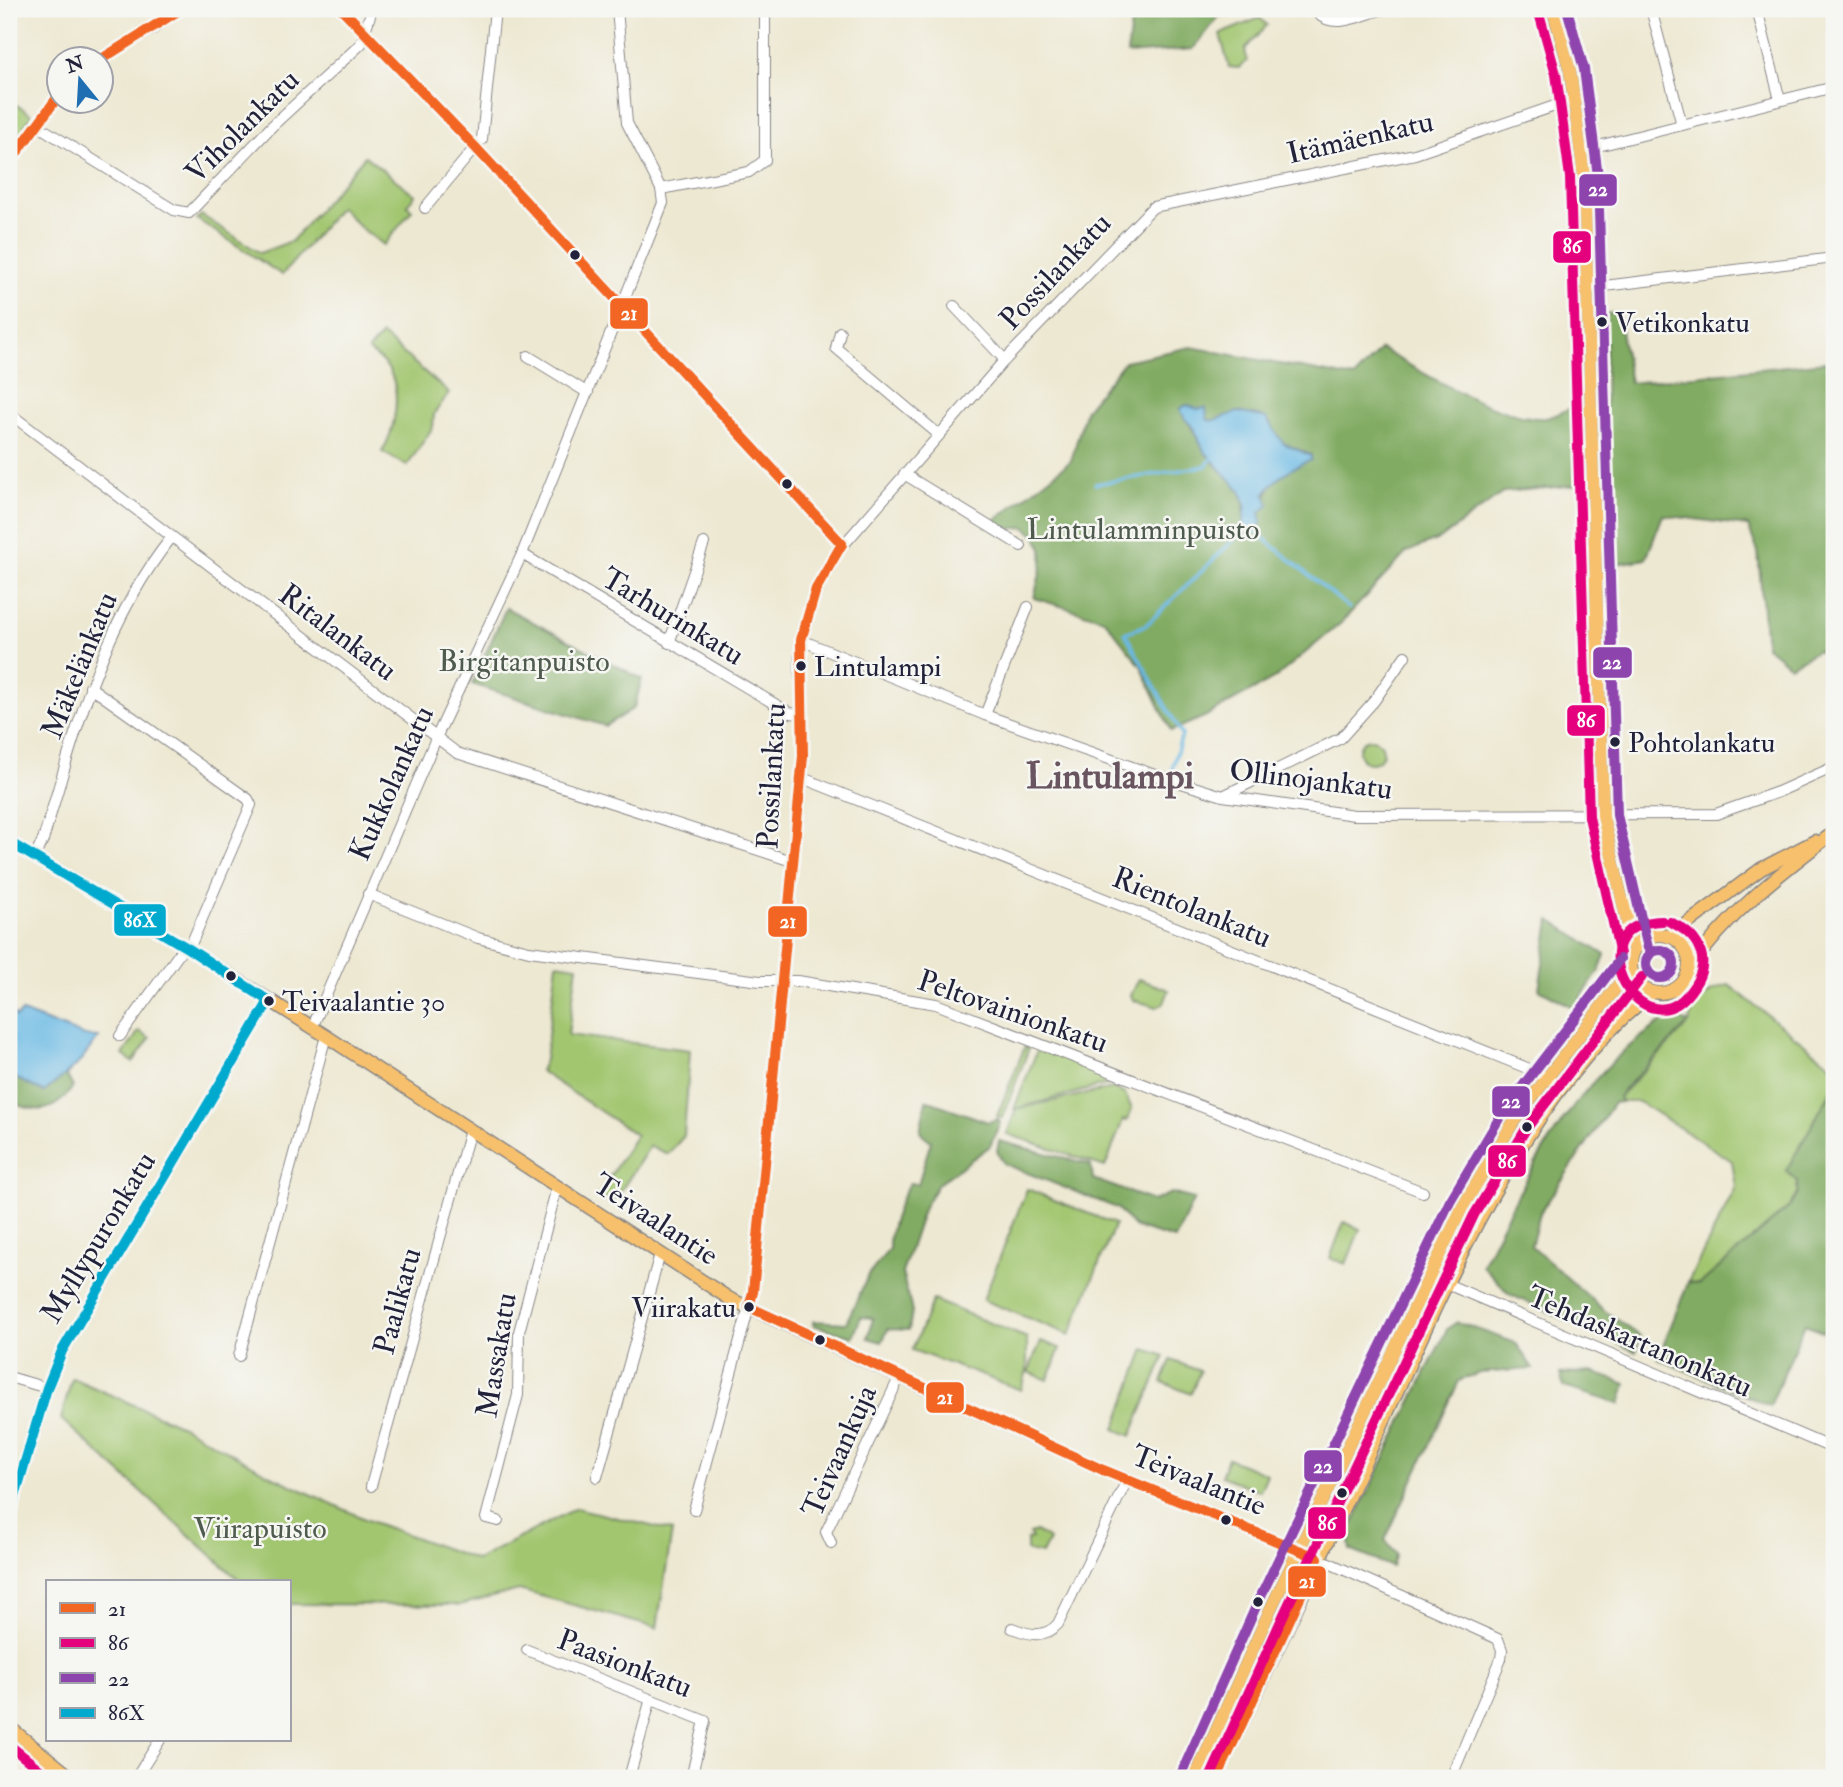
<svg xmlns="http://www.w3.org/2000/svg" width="1843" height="1787" viewBox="0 0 1843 1787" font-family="'IM FELL Double Pica',serif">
<rect width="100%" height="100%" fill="#f6f6f2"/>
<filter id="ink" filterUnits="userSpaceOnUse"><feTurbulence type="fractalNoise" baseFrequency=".0143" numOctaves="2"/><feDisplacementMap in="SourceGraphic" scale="14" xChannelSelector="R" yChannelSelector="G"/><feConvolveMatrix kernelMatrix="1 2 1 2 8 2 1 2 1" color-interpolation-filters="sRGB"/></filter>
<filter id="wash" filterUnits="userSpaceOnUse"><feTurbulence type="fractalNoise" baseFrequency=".00686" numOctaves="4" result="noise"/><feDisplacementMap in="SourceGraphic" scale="28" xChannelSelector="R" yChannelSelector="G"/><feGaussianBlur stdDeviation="1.57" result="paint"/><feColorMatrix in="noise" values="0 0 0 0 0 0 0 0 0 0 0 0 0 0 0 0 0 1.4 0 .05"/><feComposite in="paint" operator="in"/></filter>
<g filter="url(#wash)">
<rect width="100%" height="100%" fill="#ede8d1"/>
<!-- green -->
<g fill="#a2c670" stroke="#627456" stroke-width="2">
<polygon points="1260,18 1267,25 1245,49 1247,61 1239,68 1229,67 1220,34"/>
<polygon points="9,100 32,115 9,150"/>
<polygon points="365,156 415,195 407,205 412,210 384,245 362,229 340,207 282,275 197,219 201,215 260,253 292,241"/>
<path d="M382 335 449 393 434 414 433 427 407 466 382 452C395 430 402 393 389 370 384 361 375 356 368 350Z"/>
<circle cx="1371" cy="751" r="12"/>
<polygon points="557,963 577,966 568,1035 690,1050 684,1136 668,1154 650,1146 613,1203 599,1194 636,1135 540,1071 545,1060"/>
<polygon points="1139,979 1169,990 1164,1003 1157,1007 1133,1000 1131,995"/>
<path d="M1729 985 1834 1067V1086L1786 1171 1798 1181 1797 1194 1790 1206 1700 1284 1688 1282 1736 1187 1732 1161 1639 1102H1621L1619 1097 1689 1023C1692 1002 1710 989 1729 985Z"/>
<polygon points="139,1031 150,1038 133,1062 123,1055"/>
<polygon points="1025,1046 1029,1048 1002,1118 997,1116"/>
<polygon points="1038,1048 1120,1081 1014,1109"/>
<polygon points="1113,1088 1125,1094 1132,1109 1127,1121 1123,1120 1105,1167 1007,1134 1016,1109"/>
<polygon points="1027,1189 1115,1224 1070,1335 983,1300"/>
<polygon points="1344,1222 1360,1229 1346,1264 1330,1258"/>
<polygon points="933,1300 1027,1338 1027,1371 1021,1390 912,1350"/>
<polygon points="1041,1341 1060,1348 1048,1380 1028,1372"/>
<polygon points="1145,1349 1165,1356 1131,1436 1115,1429"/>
<polygon points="1171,1360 1200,1371 1191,1394 1162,1382"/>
<polygon points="72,1378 184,1427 276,1478 367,1520 477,1560 576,1508 672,1531 657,1628 519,1590 460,1605 289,1604 289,1582 241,1582 61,1419"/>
<polygon points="1228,1458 1267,1474 1260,1491 1221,1476"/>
<polygon points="1036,1532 1049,1540 1042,1554 1027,1551 1027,1539 1032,1538 1029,1534"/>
</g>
<!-- forest -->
<g fill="#81ab62" stroke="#52664e" stroke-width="2" fill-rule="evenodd">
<polygon points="1140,9 1225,9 1193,49 1127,54 1132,16"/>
<polygon points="1618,313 1630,383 1834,361 1834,664 1818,650 1790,666 1766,646 1758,552 1748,526 1663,515 1646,559 1615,564 1605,420 1606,314"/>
<path d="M1191 347 1354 378 1381 349C1422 372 1499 421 1546 418 1553 417 1564 411 1571 408L1576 485 1504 492 1441 538 1407 552 1341 623 1275 678 1204 717 1171 731 1141 666 1104 619 1034 598C1040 569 1054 545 1024 527L1010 529 994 521 1071 461 1086 409 1125 361ZM1187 405 1211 421 1238 412 1266 418 1283 443 1311 455 1272 483 1260 512 1246 531 1243 527C1250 479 1228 486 1206 453 1196 439 1191 423 1180 409Z"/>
<polygon points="506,608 642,679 634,708 605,726 472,684"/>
<polygon points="1550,920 1605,955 1599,971 1574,1008 1539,989"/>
<path d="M1671 1015 1689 1023 1624 1089 1619 1097 1621 1102 1614 1103 1540 1213 1531 1246 1605 1311 1640 1336 1636 1352 1509 1294 1482 1265C1520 1189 1559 1109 1624 1051 1638 1038 1655 1027 1671 1015Z"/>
<path d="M66 1074 73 1087C54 1114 37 1114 9 1101V1075L44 1092Z"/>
<polygon points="1834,1086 1834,1336 1805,1324 1770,1406 1658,1359 1688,1282 1700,1284 1790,1206 1797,1194 1798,1181 1786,1171"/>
<path d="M926 1100 988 1122 998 1119 1000 1123 990 1146 938 1184 924 1207 902 1273 912 1311 909 1330 888 1329 882 1342 868 1338 873 1318 861 1317 853 1337 813 1325V1321L846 1323 868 1276 889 1249C888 1229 900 1201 909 1183L918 1184 931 1141 920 1132Z"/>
<polygon points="999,1141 1091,1165 1093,1179 1153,1201 1171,1193 1194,1199 1175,1239 1134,1227 1117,1208 1004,1164 997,1151"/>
<polygon points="1457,1322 1516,1343 1533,1369 1479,1373 1459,1381 1385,1540 1396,1554 1392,1567 1350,1550 1348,1533 1447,1329"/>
<polygon points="1592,1372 1626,1384 1620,1404 1564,1387 1560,1374"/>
</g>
<!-- water -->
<g fill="#6ab9e4" stroke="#466e90" stroke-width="2">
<path d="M1187 405 1197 409 1206 408 1207 419 1211 421 1238 412 1266 418 1283 443 1311 456V460C1293 466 1275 478 1265 494L1269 505 1260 512 1262 522 1257 530 1249 533 1243 528 1246 504 1240 490 1204 451 1194 428 1185 419 1180 409Z"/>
<polygon points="9,1007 16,1017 22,1012 85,1036 99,1037 76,1066 44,1092 9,1075"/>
</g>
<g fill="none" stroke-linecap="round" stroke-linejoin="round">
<!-- stream -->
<g stroke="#6ab9e4" stroke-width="3.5">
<polyline points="1095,484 1206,466 1211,459"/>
<polyline points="1255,531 1349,608"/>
<polyline points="1172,769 1182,735 1125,633 1146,625 1245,529"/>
</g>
</g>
</g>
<g filter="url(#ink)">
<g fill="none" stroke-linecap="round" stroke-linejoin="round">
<defs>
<g id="minor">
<polyline points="342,9 476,148 842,544"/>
<polyline points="1651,9 1682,125"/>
<polyline points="1757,9 1780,100"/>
<path d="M1318 14C1336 30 1364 14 1384 9"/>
<polyline points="99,60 155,28 181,9"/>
<polyline points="35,124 174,210 189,213 272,126 361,44 372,9"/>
<polyline points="1582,150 1834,87"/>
<polyline points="9,163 60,93"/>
<polyline points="661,189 749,172 765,160 765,9"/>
<polyline points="425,208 482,139 495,9"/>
<polyline points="1588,288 1834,258"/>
<polyline points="954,306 1005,360"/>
<polyline points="840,332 836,348 938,434"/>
<polyline points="528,356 588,393"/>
<polyline points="9,413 457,753 792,861"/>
<polyline points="904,474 1021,546"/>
<polyline points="522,554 790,713 802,714"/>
<polyline points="801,640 985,715 1149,773 1223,796 1354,815 1716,814 1778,792 1834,767"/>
<polyline points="669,643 704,543"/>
<polyline points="90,687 248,799 251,805 189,949"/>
<polyline points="985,715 1028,607"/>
<polyline points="800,777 1532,1070 1563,1087"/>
<polyline points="1223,796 1341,738 1374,701 1405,656"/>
<path d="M34 857 43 840C75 734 101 626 171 538"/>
<polyline points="368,894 478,938 529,951 760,981 798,981 936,1004 1423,1192"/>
<polyline points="312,1028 437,736 522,554 663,203 661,189 627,123 617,9"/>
<polyline points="120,1036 184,947"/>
<polyline points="1428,1276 1834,1449"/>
<polyline points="239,1356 326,1036"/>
<polyline points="9,1377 47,1388"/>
<polyline points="597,1477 660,1254"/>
<polyline points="371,1486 470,1130"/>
<polyline points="694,1510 753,1292 803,756 799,657 810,605 833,557 1003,362 1153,207 1415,154 1575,99"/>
<polyline points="498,1521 486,1518 518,1395 519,1332 557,1187"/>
<polyline points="831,1543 826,1532 899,1378"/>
<polyline points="1318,1558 1498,1639 1502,1650 1501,1659 1451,1778"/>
<path d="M1012 1628C1030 1635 1044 1639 1058 1624L1127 1480"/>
<polyline points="527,1650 705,1721 691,1778"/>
<polyline points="136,1778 160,1740"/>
<polyline points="629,1778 650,1702"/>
</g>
<g id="major">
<polyline points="1553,9 1570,71 1584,176 1603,817 1634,951"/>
<polyline points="9,842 189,949 326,1036 730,1299 1103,1470 1318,1558"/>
<polyline points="1626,903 1635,915 1658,935"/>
<circle cx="1660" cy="964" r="29"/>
<polyline points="1669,937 1761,869 1815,841"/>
<path d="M1688 971C1727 914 1779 874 1833 833"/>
<polyline points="9,1516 47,1388 62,1351 269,1001"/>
<polyline points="9,1727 72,1778"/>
<polyline points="1195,1778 1271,1608 1462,1208 1514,1121 1631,968"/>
<path d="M1217 1778C1269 1666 1322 1555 1374 1442 1442 1294 1522 1094 1653 992"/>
</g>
</defs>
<!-- minor casing -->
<use href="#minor" stroke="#888586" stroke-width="12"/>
<!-- major casing -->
<use href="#major" stroke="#888586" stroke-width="15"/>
<!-- minor -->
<use href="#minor" stroke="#fff" stroke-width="10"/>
<!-- major -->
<use href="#major" stroke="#f7c06c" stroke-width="12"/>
<defs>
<g id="bus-1">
<polyline points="342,9 476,148 842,544"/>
<polyline points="100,60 181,9"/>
<polyline points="9,163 60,94"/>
<polyline points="749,1307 1103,1470 1318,1558 1217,1778"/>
<polyline points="749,1307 753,1292 803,756 801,640 816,589 842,544"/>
</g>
<g id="bus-2">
<polyline points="1539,13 1556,74 1570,177 1589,817 1620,954"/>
<path d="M1662 921C1568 923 1645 1062 1694 986 1713 958 1697 934 1670 922"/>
<polyline points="9,1745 50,1778"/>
<polyline points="1210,1778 1284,1614 1474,1215 1526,1129 1642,977"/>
</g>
<g id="bus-3">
<polyline points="1567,9 1584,69 1598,176 1617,815 1648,948"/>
<circle cx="1660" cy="964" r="14"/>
<polyline points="1182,1772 1258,1602 1450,1201 1503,1112 1620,959"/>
</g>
<g id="bus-4">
<polyline points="9,842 189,949 269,1001"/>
<polyline points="9,1516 47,1388 62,1351 269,1001"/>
</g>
</defs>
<!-- bus-1 casing -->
<use href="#bus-1" stroke="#f6f6f2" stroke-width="16"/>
<!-- bus-2 casing -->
<use href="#bus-2" stroke="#f6f6f2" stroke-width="16"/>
<!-- bus-3 casing -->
<use href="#bus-3" stroke="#f6f6f2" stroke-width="16"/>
<!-- bus-4 casing -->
<use href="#bus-4" stroke="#f6f6f2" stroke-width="16"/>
<!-- bus-1 -->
<use href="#bus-1" stroke="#f26522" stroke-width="10"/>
<!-- bus-2 -->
<use href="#bus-2" stroke="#e5007d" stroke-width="10"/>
<!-- bus-3 -->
<use href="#bus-3" stroke="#8e44ad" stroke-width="10"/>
<!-- bus-4 -->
<use href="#bus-4" stroke="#00a9ce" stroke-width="10"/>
</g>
</g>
<!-- markers -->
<g fill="#22223b" stroke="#f6f6f2" stroke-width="2.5">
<circle cx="575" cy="255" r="6"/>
<circle cx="1602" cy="322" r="6"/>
<circle cx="787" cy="484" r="6"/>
<circle cx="801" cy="666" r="6"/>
<circle cx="1615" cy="742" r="6"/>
<circle cx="231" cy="976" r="6"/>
<circle cx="269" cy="1001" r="6"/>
<circle cx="1527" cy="1127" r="6"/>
<circle cx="749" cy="1307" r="6"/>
<circle cx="820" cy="1340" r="6"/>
<circle cx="1342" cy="1493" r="6"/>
<circle cx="1226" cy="1520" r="6"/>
<circle cx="1258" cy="1602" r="6"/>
</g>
<g text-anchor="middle" stroke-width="5" stroke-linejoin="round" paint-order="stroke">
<!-- bus labels -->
<g font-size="28" fill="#22223b" stroke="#f6f6f2" text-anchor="start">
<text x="1615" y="332">Vetikonkatu</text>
<text x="814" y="676">Lintulampi</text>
<text x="1628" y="752">Pohtolankatu</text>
<text x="282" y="1011">Teivaalantie 30</text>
<text x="736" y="1317" text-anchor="end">Viirakatu</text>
</g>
<!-- street labels -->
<g font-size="30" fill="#22223b" stroke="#f6f6f2">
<text transform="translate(242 126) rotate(-45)" y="10">Viholankatu</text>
<text transform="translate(1360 137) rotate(-13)" y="10">Itämäenkatu</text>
<text transform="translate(1055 271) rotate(-47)" y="10">Possilankatu</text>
<text transform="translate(673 616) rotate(31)" y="10">Tarhurinkatu</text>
<text transform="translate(338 632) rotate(37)" y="10">Ritalankatu</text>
<text transform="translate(79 665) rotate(-68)" y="10">Mäkelänkatu</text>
<text transform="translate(771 776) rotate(-87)" y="10">Possilankatu</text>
<text transform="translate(1311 779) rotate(7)" y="10">Ollinojankatu</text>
<text transform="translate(391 783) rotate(-66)" y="10">Kukkolankatu</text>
<text transform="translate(1192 907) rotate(22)" y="10">Rientolankatu</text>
<text transform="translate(1013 1011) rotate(19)" y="10">Peltovainionkatu</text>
<text transform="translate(656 1219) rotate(33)" y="10">Teivaalantie</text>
<text transform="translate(98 1237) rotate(-59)" y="10">Myllypuronkatu</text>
<text transform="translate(397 1301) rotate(-75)" y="10">Paalikatu</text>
<text transform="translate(1640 1341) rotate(23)" y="10">Tehdaskartanonkatu</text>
<text transform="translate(496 1355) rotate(-81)" y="10">Massakatu</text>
<text transform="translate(839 1451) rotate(-66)" y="10">Teivaankuja</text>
<text transform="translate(1199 1480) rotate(22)" y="10">Teivaalantie</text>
<text transform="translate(625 1663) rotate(21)" y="10">Paasionkatu</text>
</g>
<!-- park labels -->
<g font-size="30" fill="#4f5b4e" stroke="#f6f6f2">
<text x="1143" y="539">Lintulamminpuisto</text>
<text x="524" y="671">Birgitanpuisto</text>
<text x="260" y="1538">Viirapuisto</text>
</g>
<!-- district labels -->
<g font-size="37" font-weight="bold" fill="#69555f" stroke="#f6f6f2">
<text x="1110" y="788">Lintulampi</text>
</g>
</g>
<g stroke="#f6f6f2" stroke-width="2.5">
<rect x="1578" y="173" width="40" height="34" rx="7" fill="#8e44ad"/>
<rect x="1552" y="230" width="40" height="34" rx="7" fill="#e5007d"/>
<rect x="609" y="297" width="40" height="33" rx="7" fill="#f26522"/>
<rect x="1592" y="646" width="41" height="33" rx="7" fill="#8e44ad"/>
<rect x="1566" y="704" width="40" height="33" rx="7" fill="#e5007d"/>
<rect x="113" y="903" width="54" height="34" rx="7" fill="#00a9ce"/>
<rect x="767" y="905" width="41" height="33" rx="7" fill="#f26522"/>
<rect x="1491" y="1085" width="40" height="33" rx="7" fill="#8e44ad"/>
<rect x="1487" y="1144" width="40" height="34" rx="7" fill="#e5007d"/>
<rect x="925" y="1381" width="40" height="33" rx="7" fill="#f26522"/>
<rect x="1303" y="1449" width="40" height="34" rx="7" fill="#8e44ad"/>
<rect x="1307" y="1506" width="40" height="34" rx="7" fill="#e5007d"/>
<rect x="1287" y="1565" width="40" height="33" rx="7" fill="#f26522"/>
</g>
<g font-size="19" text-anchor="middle" font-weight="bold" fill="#fff">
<text x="1598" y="196">22</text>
<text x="1572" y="253">86</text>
<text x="629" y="320">21</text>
<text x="1612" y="669">22</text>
<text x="1586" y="727">86</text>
<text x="140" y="927">86X</text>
<text x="788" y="928">21</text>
<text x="1511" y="1108">22</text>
<text x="1507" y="1168">86</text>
<text x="945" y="1404">21</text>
<text x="1323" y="1473">22</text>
<text x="1327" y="1530">86</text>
<text x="1307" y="1588">21</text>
</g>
<!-- margin -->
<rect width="1843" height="1787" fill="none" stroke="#f6f6f2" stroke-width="35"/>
<!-- legend -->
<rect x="46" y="1580" width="245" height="161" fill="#f6f6f2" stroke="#a1a1a9" stroke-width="2"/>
<rect x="60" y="1603" width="35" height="10" fill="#f26522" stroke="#a1a1a9" stroke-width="2"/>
<text x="108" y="1616" font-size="21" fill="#22223b">21</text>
<rect x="60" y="1638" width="35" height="10" fill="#e5007d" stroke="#a1a1a9" stroke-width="2"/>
<text x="108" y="1650" font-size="21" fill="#22223b">86</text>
<rect x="60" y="1673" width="35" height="10" fill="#8e44ad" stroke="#a1a1a9" stroke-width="2"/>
<text x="108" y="1686" font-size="21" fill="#22223b">22</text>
<rect x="60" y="1708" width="35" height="10" fill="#00a9ce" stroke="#a1a1a9" stroke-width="2"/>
<text x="108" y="1720" font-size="21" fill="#22223b">86X</text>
<!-- north arrow -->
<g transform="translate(80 80) rotate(342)"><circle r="33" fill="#f6f6f2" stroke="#a1a1a9" stroke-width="2"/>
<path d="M0-5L12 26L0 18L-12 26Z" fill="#1f6fb2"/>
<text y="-10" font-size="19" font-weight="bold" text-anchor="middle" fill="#22223b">N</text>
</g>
</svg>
